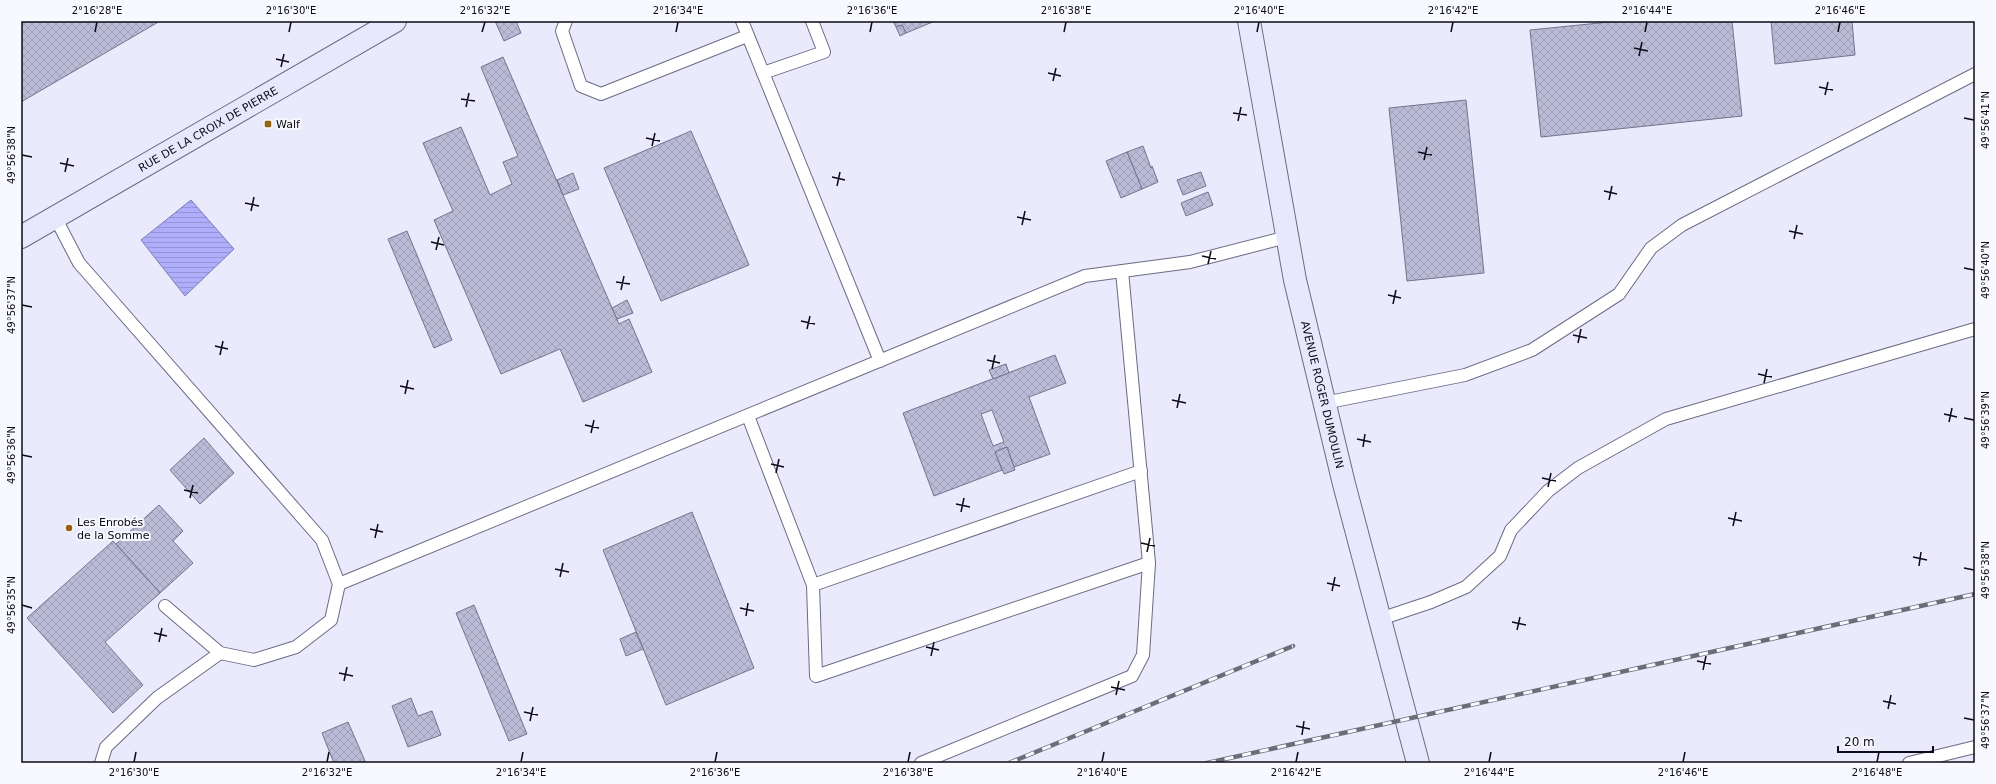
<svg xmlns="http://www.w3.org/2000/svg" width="1996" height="784" viewBox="0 0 1996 784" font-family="'DejaVu Sans',sans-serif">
<defs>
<pattern id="water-rules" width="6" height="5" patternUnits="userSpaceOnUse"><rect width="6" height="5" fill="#afaefb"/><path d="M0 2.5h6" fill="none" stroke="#9594d6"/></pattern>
<pattern id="building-cross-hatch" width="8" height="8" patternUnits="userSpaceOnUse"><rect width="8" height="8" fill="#babbd7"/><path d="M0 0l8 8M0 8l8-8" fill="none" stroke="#9f9fb8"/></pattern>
</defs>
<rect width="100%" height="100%" fill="#eaeafc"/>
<!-- water -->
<polygon fill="url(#water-rules)" stroke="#7e7db6" points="191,200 234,249 185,296 141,240"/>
<!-- building -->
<g fill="url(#building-cross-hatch)" stroke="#73738d" fill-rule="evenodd">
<polygon points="21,21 160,21 21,102"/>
<polygon points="495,21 516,21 521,33 504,41"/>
<polygon points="893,21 935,21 906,33 902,25 896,27"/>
<polygon points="1619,21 1732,21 1742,116 1541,137 1530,30"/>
<polygon points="1771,21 1852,21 1855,55 1775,64"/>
<polygon points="902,25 906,33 900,36 896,27"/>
<polygon points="503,57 619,324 629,319 652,372 583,402 560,349 501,374 434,220 453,211 423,143 461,127 490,195 512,184 503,162 518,156 481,67"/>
<polygon points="1466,100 1484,273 1407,281 1389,108"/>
<polygon points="691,131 749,265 661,301 604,168"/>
<polygon points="1143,146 1151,168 1152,166 1158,182 1142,189 1127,152"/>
<polygon points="1127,152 1142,189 1121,198 1106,161"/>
<polygon points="1201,172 1206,186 1183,195 1177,180"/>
<polygon points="573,173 579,189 563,195 557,180"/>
<polygon points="1208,192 1213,205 1186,216 1181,203"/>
<polygon points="407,231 452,340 434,348 388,239"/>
<polygon points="627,300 633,313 617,319 612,308"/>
<path d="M1055 355 1066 383 1029 397 1050 454 1014 467 1007 447 995 452 1002 470 934 496 903 413ZM992 410 1004 442 993 446 981 414Z"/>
<polygon points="1006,364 1009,373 993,379 989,370"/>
<polygon points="204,438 234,473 200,504 170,470"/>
<polygon points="1007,447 1015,470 1004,474 995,452"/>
<polygon points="159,505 183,531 173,541 193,563 160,593 116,544"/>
<polygon points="692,512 754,668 666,705 603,550"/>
<polygon points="113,541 160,593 105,642 143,685 113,713 27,618"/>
<polygon points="474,605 527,734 509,741 456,613"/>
<polygon points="636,632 643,649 626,656 620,639"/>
<polygon points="411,698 418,716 432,711 441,735 408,747 392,706"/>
<polygon points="348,722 365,761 360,763 334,763 322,733"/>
</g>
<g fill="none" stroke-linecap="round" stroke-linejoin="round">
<defs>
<g id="lane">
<polyline points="566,21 562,31 581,86 601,94 747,36"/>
<polyline points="742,21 880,361"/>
<polyline points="763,73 824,52 812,21"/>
<polyline points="55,217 79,263 322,540 339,584 331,620 296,647 254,660 220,653 165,606"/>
<polyline points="1324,403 1465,375 1532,350 1619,294 1651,248 1682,225 1975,74"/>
<polyline points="748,416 813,585 816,676 1149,563 1122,271"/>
<polyline points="339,584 1085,276 1190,262 1287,237"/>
<polyline points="813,585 1141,471"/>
<polyline points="1380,619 1431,602 1466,587 1500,556 1511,530 1548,491 1578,468 1666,419 1975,329"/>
<polyline points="101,763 106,747 157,698 220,653"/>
<polyline points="921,763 1132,676 1143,655 1149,563"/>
<polyline points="1909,763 1975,747"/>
</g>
<g id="secondary">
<path id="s1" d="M1249 21 1295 280 1344 484 1418 763"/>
<path id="s2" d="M21 237 395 21"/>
</g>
</defs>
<!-- lane casing -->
<use href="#lane" stroke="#6b6b84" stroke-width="14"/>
<!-- secondary casing -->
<use href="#secondary" stroke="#6b6b84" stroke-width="24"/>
<!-- lane -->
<use href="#lane" stroke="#fff" stroke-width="12"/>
<!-- secondary -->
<use href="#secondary" stroke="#e8e8fc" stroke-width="22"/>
<defs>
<g id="rail">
<polyline points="1009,763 1293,646"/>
<polyline points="1207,763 1975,594"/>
</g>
</defs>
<!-- rail casing -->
<use href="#rail" stroke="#6d6d7a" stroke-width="4.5"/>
<!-- rail -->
<use href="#rail" stroke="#f8f9fe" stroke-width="3" stroke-dasharray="9" stroke-linecap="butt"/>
</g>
<!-- ticks -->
<path fill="none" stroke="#0b0a14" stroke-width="1.5" d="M95 32 97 22M289 32 291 22M482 32 485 22M676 32 678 22M870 32 872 22M1064 32 1066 22M1257 32 1259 22M1451 32 1453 22M1645 32 1647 22M1838 32 1840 22M1634 48 1648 51M1639 56 1642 42M276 59 289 62M281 67 284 54M1048 73 1061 76M1053 81 1056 68M1819 87 1833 90M1825 95 1828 82M461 99 475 101M466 107 469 93M1233 113 1247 115M1964 118 1974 120M1238 121 1241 107M646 138 660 141M652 146 655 133M1418 152 1432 155M22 155 32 157M1424 160 1427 147M60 163 74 166M65 172 68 158M832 177 845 180M837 186 840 172M1604 191 1617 194M1609 200 1612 186M245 203 259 206M251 211 254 197M1017 217 1031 220M1022 225 1025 211M1789 231 1803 234M1794 239 1797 225M431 242 444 245M436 250 439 237M1202 256 1216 259M1208 264 1211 251M1964 268 1974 270M616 282 630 284M621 290 624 276M1388 295 1401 298M1393 304 1396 290M22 305 32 307M801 321 815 324M807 329 810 316M1573 335 1587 338M1578 343 1581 329M215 346 228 349M220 355 223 341M987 360 1000 363M992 369 995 355M1758 374 1772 377M1764 383 1767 369M400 386 414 389M405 394 408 380M1172 400 1186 403M1177 408 1180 394M1944 414 1957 417M1964 418 1974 420M1949 422 1952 408M585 425 599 428M591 433 594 420M1357 439 1371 442M1363 447 1365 434M22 455 32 457M771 464 784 467M776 473 779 459M1542 478 1556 481M1548 487 1551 473M184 490 198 493M190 498 193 485M956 504 970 507M961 512 964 498M1728 518 1742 521M1733 526 1736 512M370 529 383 532M375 538 378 524M1141 543 1155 546M1147 552 1150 538M1913 557 1927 560M1919 566 1921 552M1964 568 1974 570M555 569 569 572M560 577 563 563M1327 583 1340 586M1332 591 1335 577M22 605 32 608M740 608 754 611M746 616 748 603M1512 622 1526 625M1517 630 1520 617M154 633 167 636M159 642 162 628M926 647 939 650M931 656 934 642M1697 661 1711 664M1703 670 1706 656M339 673 353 676M344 681 347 667M1111 687 1125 690M1116 695 1119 681M1883 701 1896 704M1888 709 1891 695M524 712 538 715M1964 718 1974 720M530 721 533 707M1296 726 1310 729M1302 735 1304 721M134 762 136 752M327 762 329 752M521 762 523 752M715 762 717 752M908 762 910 752M1102 762 1104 752M1296 762 1298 752M1489 762 1491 752M1683 762 1685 752M1877 762 1879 752"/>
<!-- markers -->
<g fill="#936312" stroke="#f8f9fe" stroke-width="1.5">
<rect x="264" y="120" width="8" height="8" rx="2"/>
<circle cx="69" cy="528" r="4"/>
</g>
<g text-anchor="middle" stroke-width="4" stroke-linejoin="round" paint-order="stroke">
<!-- poi labels -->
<g font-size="11" fill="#0b0a14" stroke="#f8f9fe" text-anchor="start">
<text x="276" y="128">Walf</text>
<text x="77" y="526">Les Enrobés<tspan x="77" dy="13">de la Somme</tspan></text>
</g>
<!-- street labels -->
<g font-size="11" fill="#0b0a14" stroke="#f8f9fe">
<text dy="4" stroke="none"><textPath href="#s2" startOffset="216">RUE DE LA CROIX DE PIERRE</textPath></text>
<text dy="4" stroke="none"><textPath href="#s1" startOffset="381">AVENUE ROGER DUMOULIN</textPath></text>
</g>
</g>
<!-- border -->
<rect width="1996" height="784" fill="none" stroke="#f8f9fe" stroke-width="44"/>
<!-- scale -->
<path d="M1838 746v6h95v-6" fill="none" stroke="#0b0a14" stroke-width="2"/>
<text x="1844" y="746" font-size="12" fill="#0b0a14" stroke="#f8f9fe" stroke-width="3" paint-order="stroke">20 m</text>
<rect x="22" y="22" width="1952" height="740" fill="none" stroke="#0b0a14" stroke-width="1.5"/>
<g font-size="10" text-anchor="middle" fill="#0b0a14">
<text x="97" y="14">2°16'28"E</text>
<text x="291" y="14">2°16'30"E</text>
<text x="485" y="14">2°16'32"E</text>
<text x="678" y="14">2°16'34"E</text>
<text x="872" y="14">2°16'36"E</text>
<text x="1066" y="14">2°16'38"E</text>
<text x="1259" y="14">2°16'40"E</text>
<text x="1453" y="14">2°16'42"E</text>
<text x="1647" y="14">2°16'44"E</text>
<text x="1840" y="14">2°16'46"E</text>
<text transform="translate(1985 120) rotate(-90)" y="4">49°56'41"N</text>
<text transform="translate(11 155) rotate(-90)" y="4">49°56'38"N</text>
<text transform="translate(1985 270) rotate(-90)" y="4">49°56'40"N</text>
<text transform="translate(11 305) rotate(-90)" y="4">49°56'37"N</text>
<text transform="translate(1985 420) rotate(-90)" y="4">49°56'39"N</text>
<text transform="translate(11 455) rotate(-90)" y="4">49°56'36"N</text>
<text transform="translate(1985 570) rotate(-90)" y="4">49°56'38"N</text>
<text transform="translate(11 605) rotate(-90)" y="4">49°56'35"N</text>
<text transform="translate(1985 720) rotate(-90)" y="4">49°56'37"N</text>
<text x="134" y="776">2°16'30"E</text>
<text x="327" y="776">2°16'32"E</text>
<text x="521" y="776">2°16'34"E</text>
<text x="715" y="776">2°16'36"E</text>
<text x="908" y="776">2°16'38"E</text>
<text x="1102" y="776">2°16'40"E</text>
<text x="1296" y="776">2°16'42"E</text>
<text x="1489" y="776">2°16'44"E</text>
<text x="1683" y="776">2°16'46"E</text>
<text x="1877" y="776">2°16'48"E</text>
</g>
</svg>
